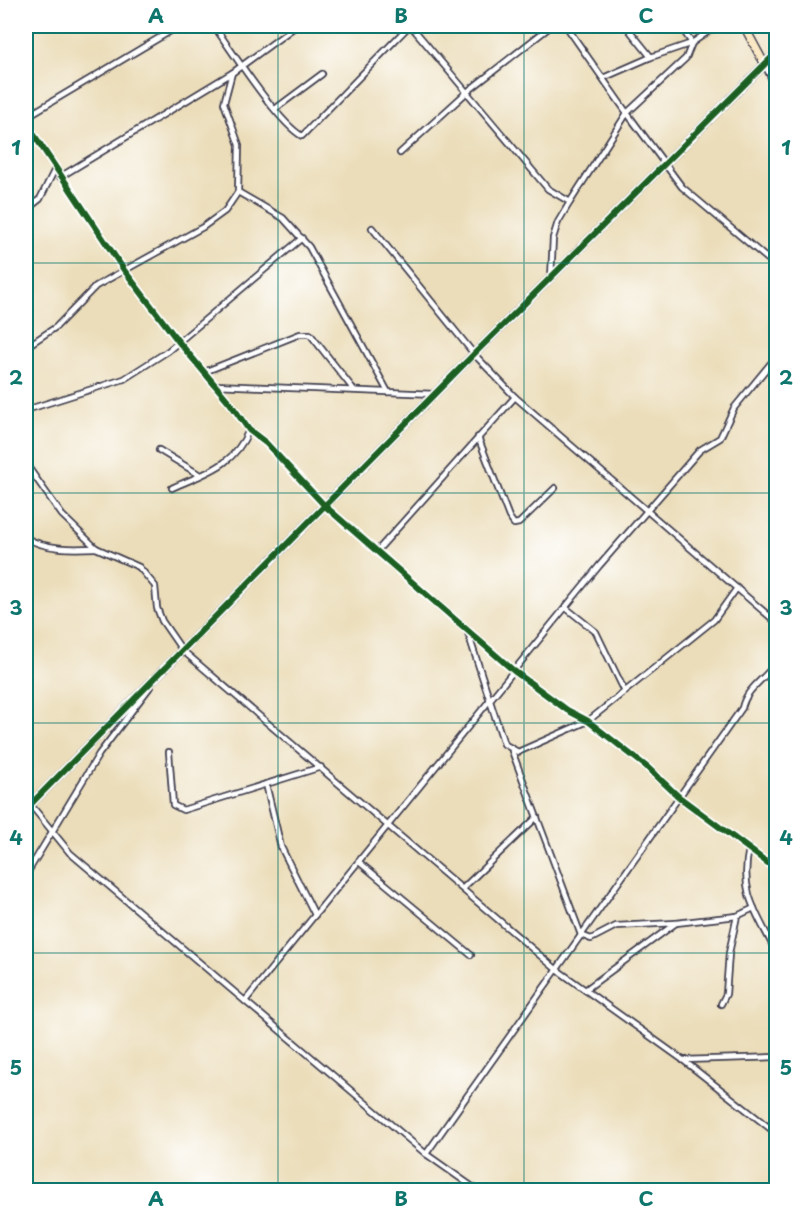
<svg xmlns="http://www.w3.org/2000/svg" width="802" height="1216" viewBox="0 0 802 1216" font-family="'Playpen Sans',sans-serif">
<rect width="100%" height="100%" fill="#fff"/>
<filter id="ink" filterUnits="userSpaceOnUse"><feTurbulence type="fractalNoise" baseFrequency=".0167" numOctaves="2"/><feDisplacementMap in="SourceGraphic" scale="12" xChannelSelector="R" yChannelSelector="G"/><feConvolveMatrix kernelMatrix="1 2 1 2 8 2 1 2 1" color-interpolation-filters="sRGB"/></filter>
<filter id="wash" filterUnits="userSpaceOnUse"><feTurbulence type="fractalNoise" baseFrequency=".008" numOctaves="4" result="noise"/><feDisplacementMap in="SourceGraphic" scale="24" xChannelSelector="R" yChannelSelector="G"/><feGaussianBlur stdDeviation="1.35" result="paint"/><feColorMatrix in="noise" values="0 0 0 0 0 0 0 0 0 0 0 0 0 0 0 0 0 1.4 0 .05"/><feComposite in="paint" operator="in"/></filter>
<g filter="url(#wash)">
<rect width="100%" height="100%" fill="#ebddb9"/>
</g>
<g filter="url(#ink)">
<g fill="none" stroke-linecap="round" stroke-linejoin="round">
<defs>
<g id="street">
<path d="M214 26C232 51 278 123 302 136L409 26"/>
<polyline points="411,26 548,189 570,202"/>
<polyline points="566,26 627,113 682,187 776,266"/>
<polyline points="626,26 651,57"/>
<polyline points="765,65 776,88"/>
<polyline points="603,78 651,57 692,43 716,26"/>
<polyline points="275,109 322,74"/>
<polyline points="26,117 179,26"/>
<polyline points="26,123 124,270 178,341 230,403 249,430 266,443 325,506 514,671 567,710 588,721 647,767 679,797 776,869"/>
<polyline points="400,153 467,92 551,26"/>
<polyline points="60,177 232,73"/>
<polyline points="238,192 283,218 309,247 388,392"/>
<polyline points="26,210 40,199 55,169"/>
<polyline points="372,228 474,354 515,397 776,622"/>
<polyline points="551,277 553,238 558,222 570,202 627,113 686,58 692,43 680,26"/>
<polyline points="26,347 56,327 96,286 203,227 225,211 238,192 239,145 224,103 232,73 296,26"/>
<polyline points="204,372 300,334 310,334 354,390"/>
<polyline points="216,385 435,394"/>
<polyline points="26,410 124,379 168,351 302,238"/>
<polyline points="478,437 509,517 514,524 519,523 555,488"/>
<polyline points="159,450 200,475"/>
<polyline points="26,464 62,515 96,548 139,567 155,586 157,608 162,621 182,650 556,969 683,1060 776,1133"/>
<path d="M172 488C207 472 233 467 249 430"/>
<path d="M26 538C48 550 71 549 96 548"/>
<polyline points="377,551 515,397"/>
<polyline points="566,608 596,632 625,692"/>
<polyline points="467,630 504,744 518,752 588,721 714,620 737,588"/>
<polyline points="512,751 581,935 591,939 616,926 676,923"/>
<polyline points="169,752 173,805 183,810 321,767"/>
<polyline points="266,784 281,847 315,915"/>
<polyline points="26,799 70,853 426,1154 477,1190"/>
<path d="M749 848C739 894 757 913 776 952"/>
<polyline points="359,862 471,955"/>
<polyline points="26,875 99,754 150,687"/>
<polyline points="463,888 537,817"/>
<polyline points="585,990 676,923 737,916 754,908"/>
<polyline points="245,1001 599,566 700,450 720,438 734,408 776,357"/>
<polyline points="721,1004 726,994 729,953 737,916"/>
<polyline points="683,1060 776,1057"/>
<path d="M426 1154 742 708C747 687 765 680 776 662"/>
</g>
<g id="secondary">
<polyline points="744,26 765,65"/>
<polyline points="26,809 474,354 776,53"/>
</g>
</defs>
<!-- street casing -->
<use href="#street" stroke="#403e4e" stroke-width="8"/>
<!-- secondary casing -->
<use href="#secondary" stroke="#403e4e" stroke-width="10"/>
<!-- street -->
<use href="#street" stroke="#fff" stroke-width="4.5"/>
<!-- secondary -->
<use href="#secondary" stroke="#fae7c3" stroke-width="7"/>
<defs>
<g id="cycleway">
<polyline points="26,123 124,270 178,341 230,403 249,430 266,443 325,506 514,671 567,710 588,721 647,767 679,797 776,869"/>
<polyline points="26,809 474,354 776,53"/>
</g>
</defs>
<!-- cycleway casing -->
<use href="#cycleway" stroke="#fff" stroke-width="10"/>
<!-- cycleway -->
<use href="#cycleway" stroke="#1b5e20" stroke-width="6"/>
</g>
</g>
<!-- grid -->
<path fill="none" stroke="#0f766e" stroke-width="1.5" stroke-opacity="0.55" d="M278 26V1190M524 26V1190M26 263H776M26 493H776M26 723H776M26 953H776"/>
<!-- margin -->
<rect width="802" height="1216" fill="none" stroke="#fff" stroke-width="66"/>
<rect x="33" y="33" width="736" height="1150" fill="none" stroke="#0f766e" stroke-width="2"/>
<g font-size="20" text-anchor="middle" font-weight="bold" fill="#0f766e">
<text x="156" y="23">A</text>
<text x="401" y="23">B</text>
<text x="646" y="23">C</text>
<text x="16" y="155">1</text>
<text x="786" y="155">1</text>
<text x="16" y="385">2</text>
<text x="786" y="385">2</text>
<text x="16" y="615">3</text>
<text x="786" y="615">3</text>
<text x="16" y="845">4</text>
<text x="786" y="845">4</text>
<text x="16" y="1075">5</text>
<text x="786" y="1075">5</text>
<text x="156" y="1206">A</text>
<text x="401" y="1206">B</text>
<text x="646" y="1206">C</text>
</g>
</svg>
